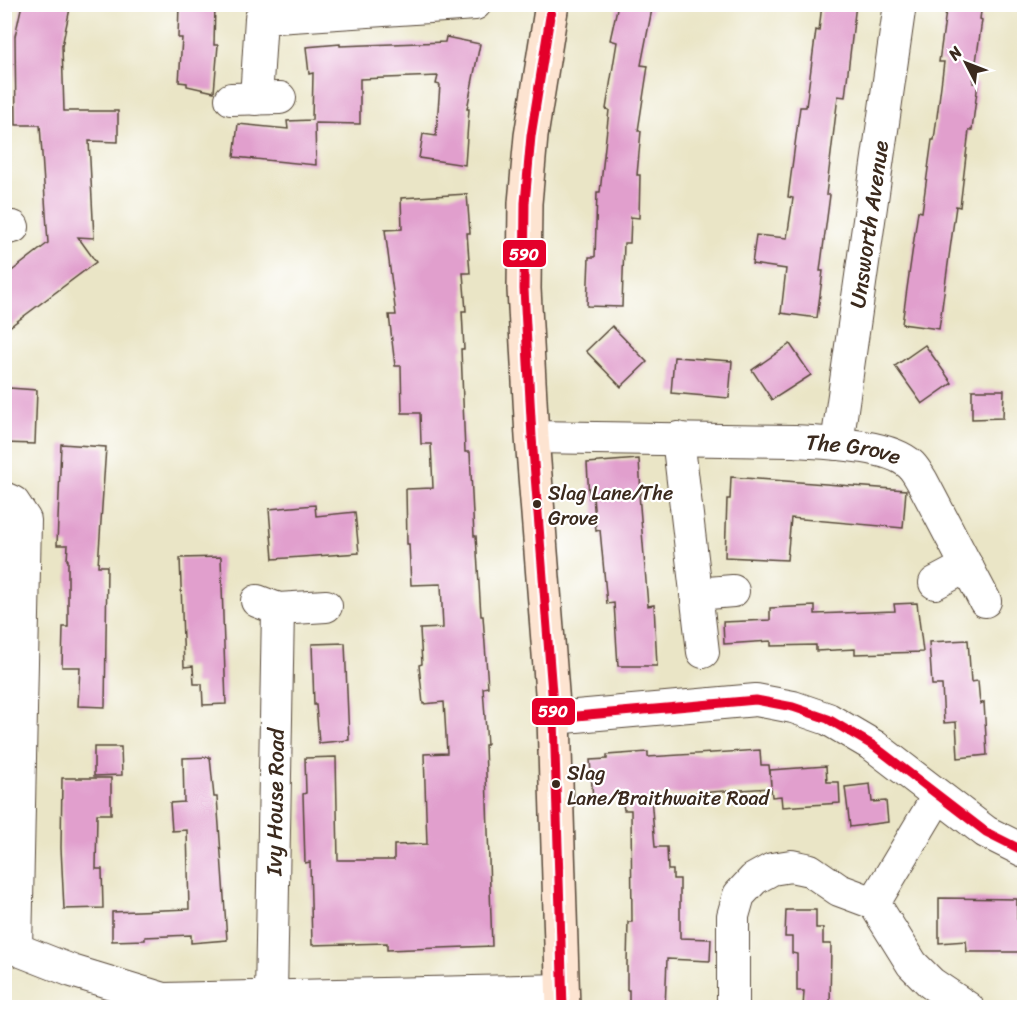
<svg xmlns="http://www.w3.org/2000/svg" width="1029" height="1012" viewBox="0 0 1029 1012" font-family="Sriracha,sans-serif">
<rect width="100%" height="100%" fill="#fff"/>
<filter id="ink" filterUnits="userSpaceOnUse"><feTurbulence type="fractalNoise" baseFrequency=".0167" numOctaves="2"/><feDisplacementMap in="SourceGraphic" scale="12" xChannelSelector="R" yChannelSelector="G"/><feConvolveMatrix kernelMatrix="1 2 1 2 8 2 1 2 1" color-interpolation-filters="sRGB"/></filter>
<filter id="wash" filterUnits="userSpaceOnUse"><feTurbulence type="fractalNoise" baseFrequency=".008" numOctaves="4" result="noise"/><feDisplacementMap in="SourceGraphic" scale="24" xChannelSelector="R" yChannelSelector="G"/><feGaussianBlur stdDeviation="1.35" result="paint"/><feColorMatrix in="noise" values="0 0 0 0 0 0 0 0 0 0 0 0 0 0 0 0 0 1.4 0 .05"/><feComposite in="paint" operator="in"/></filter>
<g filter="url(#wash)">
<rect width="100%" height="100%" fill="#eae5c6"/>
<g id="blocks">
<!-- building -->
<g fill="#e19fcd">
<polygon points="22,4 71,4 62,46 64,111 118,111 118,142 89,141 94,238 78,237 96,262 4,331 4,277 48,243 40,125 16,125 15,36"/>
<polygon points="179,4 215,5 214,45 218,45 214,92 187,86 187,83 179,82 182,38 178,38"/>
<polygon points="618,4 653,4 641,65 648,66 638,131 641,131 637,175 640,175 639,218 631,217 630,243 624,243 622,307 587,306 589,257 595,257 597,192 600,192 609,110 606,109 617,42 610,40"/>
<polygon points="822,4 856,4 845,97 838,96 826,195 830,195 820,271 823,271 817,318 781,313 786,269 752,264 756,235 787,238 793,198 788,197 800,107 806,107 816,30 819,31"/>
<polygon points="947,4 982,4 980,19 982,20 973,83 978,83 972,130 969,130 960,207 956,206 939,329 902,324 918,211 922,212 932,140 934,140 944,62 939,62"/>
<polygon points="446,37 480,44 467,109 469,109 465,165 419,158 423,134 436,136 440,85 436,84 438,76 360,79 360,124 315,123 316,165 234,157 238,124 288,129 287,121 312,120 313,73 309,74 306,47 340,44 340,46 445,42"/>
<polygon points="467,194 470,233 467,233 470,273 463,273 466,311 462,311 464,349 461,349 465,452 470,452 474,536 476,536 481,616 483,616 488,687 483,688 487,745 485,745 492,946 387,950 387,943 312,945 310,862 305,863 303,794 306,793 305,758 336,757 338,860 394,860 394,845 427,844 424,754 447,753 444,702 423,704 419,665 422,664 420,629 443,628 441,584 411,585 409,544 407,544 406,489 433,488 431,444 421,444 420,413 402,413 401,366 395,366 389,315 396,315 385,230 402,229 401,198"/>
<polygon points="612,326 647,362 621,387 586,351"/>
<polygon points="790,344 811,375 772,400 752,370"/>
<polygon points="925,345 952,383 922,404 895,366"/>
<polygon points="674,357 732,361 729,398 671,393"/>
<polygon points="9,388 37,390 35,444 4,443 4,409 8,409"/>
<polygon points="972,390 1004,390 1003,418 972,419"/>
<polygon points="61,444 106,447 98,566 107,566 105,707 78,706 80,667 62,667 63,627 68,627 68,560 67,560 68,545 57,545"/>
<polygon points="639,459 641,494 639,494 648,606 654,605 657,666 618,666 614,603 607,604 600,530 596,531 593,497 589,498 587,463"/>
<polygon points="731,477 906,490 903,528 791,518 787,560 725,557 727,499 730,499"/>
<polygon points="315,505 316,516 355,512 359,553 273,559 269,509"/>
<polygon points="221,557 226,704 203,705 202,684 194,684 193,666 184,667 180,558"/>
<polygon points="917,603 923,652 855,654 855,649 816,651 816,645 771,646 771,641 724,644 723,622 770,620 770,608 815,606 815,614 895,611 894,604"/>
<polygon points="968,640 971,682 978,681 980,704 984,702 987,755 958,758 956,722 944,723 942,685 932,685 929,642"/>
<polygon points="345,643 349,740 319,743 316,705 314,705 312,644"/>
<polygon points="94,747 121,747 122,775 94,776"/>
<polygon points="760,750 761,765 769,765 771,786 770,770 826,766 827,782 839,782 840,803 782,807 781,796 772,797 771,788 651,796 655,847 667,847 668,870 673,870 673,879 680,879 680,938 711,939 710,961 667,959 665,1008 629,1008 629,990 627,990 627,963 628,922 632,922 631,810 624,810 622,797 593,799 590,760 607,759 607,755 648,752 648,757"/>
<polygon points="210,757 214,797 217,797 227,940 191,943 191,935 145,937 145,940 112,941 112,912 189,909 187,830 172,831 170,803 184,802 183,758"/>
<polygon points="62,778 111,778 111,814 97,814 96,869 102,869 103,908 64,909 61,848"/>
<polygon points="870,784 872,802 886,801 888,822 850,827 845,787"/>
<polygon points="939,898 1017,899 1017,919 1024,919 1024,952 967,952 966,941 939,943"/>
<polygon points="786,910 816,910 816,928 823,928 823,944 831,944 830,1008 803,1008 804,991 797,991 797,954 792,953 792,937 785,937"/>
</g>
</g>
</g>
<g filter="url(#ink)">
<use href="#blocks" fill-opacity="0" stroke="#554637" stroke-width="1.5"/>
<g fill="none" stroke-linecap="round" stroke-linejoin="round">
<defs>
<g id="street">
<polyline points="231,99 280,98"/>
<polyline points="256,99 261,18 475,4"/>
<polyline points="4,229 13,227"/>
<path id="s1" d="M532 437 795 441C825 443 889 444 911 465 915 469 919 476 922 481L985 601"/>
<polyline points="678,438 703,652"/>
<path id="s2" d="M837 444 900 4"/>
<polyline points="4,498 13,502 25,520 16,949"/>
<polyline points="935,583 967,566"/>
<polyline points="696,594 733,591"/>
<polyline points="257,601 278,609 326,606"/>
<polyline points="554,718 756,700 793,707 828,719 874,746 986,832 1024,851"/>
<polyline points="938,796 874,903 912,964 931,983 968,1008"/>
<polyline points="4,947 16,949 72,971 164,999 562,990"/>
<path id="s3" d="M271 996 278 609"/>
<polyline points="733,1008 733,916 739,895 754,879 772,869 791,866 810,870 839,890 874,903"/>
</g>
<polyline id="secondary" points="552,4 531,136 525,203 524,289 532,437 554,718 563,1008"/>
</defs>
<!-- street casing -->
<use href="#street" stroke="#554637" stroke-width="34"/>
<!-- secondary casing -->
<use href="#secondary" stroke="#554637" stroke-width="36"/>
<!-- street -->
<use href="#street" stroke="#fff" stroke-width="32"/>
<!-- secondary -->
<use href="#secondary" stroke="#fde4d1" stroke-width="33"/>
<defs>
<g id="bus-1">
<polyline points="552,4 531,136 525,203 524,289 532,437 554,718 563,1008"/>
<polyline points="554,718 756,700 793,707 828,719 874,746 986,832 1024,851"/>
</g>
</defs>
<!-- bus-1 casing -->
<use href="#bus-1" stroke="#fff" stroke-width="14"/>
<!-- bus-1 -->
<use href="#bus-1" stroke="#e4002b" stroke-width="9"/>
</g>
</g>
<!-- markers -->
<g fill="#3b2a1e" stroke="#fff" stroke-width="2">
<circle cx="537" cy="504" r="5"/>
<circle cx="556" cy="784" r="5"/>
</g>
<g text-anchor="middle" stroke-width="4.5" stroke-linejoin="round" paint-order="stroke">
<!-- bus labels -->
<g font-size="20" fill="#3b2a1e" stroke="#fff" text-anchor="start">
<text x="548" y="500">Slag Lane/The<tspan x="548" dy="25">Grove</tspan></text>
<text x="567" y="780">Slag<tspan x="567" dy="25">Lane/Braithwaite Road</tspan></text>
</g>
<!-- street labels -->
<g font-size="22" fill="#3b2a1e" stroke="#fff">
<text dy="8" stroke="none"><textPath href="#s2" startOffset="222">Unsworth Avenue</textPath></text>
<text dy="8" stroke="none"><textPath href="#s1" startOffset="322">The Grove</textPath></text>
<text dy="8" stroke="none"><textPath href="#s3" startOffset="194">Ivy House Road</textPath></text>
</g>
</g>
<g stroke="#fff" stroke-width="2">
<rect x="502" y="239" width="45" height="29" rx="6" fill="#e4002b"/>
<rect x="531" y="697" width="45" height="29" rx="6" fill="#e4002b"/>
</g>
<g font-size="16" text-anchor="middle" font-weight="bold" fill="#fff">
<text x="524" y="260">590</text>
<text x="553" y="717">590</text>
</g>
<!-- margin -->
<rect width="1029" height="1012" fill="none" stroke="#fff" stroke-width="24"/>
<!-- north arrow -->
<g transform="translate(966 63) rotate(312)" stroke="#ffffff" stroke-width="4.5" paint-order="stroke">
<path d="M0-4.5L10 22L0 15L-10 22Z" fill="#3b2a1e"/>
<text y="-9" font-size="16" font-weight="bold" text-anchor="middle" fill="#3b2a1e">N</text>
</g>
</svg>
